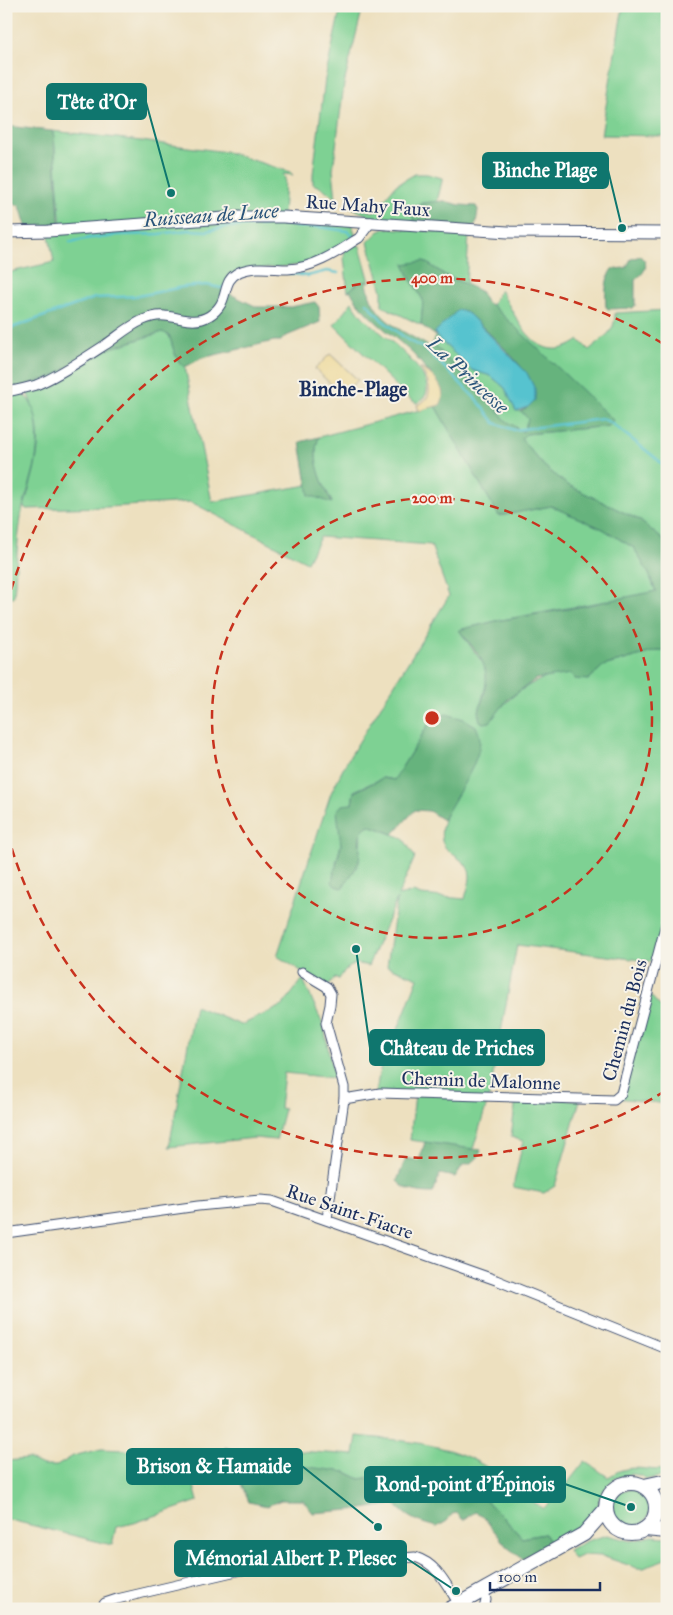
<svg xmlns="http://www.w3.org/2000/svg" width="673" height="1615" viewBox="0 0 673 1615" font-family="'IM FELL Great Primer',serif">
<rect width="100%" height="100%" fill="#f7f3e8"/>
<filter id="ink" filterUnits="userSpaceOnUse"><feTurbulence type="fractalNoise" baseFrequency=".02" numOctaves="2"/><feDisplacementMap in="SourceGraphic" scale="10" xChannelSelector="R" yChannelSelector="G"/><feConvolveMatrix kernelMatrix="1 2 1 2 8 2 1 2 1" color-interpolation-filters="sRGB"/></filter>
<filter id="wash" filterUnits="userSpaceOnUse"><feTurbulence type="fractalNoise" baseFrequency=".0096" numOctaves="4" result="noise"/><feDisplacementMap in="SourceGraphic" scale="20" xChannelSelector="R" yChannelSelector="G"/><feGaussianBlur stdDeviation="1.12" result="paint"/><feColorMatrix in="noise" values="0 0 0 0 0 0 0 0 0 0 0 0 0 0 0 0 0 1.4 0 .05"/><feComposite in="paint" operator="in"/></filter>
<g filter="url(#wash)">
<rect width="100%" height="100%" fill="#ede0bf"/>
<!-- green -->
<g fill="#7ed193" stroke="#4c8078" fill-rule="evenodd">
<polygon points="341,6 363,6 344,84 333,170 336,199 324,189 313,184 313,174 325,79"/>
<polygon points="623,6 667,6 667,136 601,135"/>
<path d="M52 131 117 138 227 152 290 172 293 175 283 174 285 178 283 216 352 225 355 233V244L360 246 370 282C361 281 354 285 348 292L344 258 345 248 313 264 245 270 227 288H221L207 285 183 287 138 296 95 298 10 329 6 326V273L54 262 48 231 61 230 54 136Z"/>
<polygon points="415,174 427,174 442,178 442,181 437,202 421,203 416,226 371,217 348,206 374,212 396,185"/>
<polygon points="386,228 469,234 466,285 445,275 424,261 410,278 423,300 421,325 382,306 382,291 368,242 378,232"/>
<path d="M500 290C518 319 537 370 579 340L589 350C603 338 616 332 615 313L667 310V543L639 520 566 484 544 466 521 439 526 434 609 426 525 338 492 305Z"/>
<path d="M352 302C356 307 359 313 364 318 377 332 454 383 417 403L411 400 334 325Z"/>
<path d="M163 332 169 335C173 345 175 362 185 367L212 502 308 485 309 495 332 502C322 483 310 458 319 437L435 406 499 516 551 506 603 529 634 548 649 574 656 592 496 621 459 630 485 666 487 681 478 715 490 722C507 696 537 674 570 674 575 674 582 678 588 680L603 666 656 651H667V920L657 962 517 945 489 1097 473 1149 410 1140 415 1095H375L385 1046 392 1031 397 1032 418 978 387 966 397 899 368 966 356 963 345 970 339 979 335 978 327 987 277 956 331 793 347 761 449 596 431 545 320 537 307 562 191 502 108 507 26 509 24 507C37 459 48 437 25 388L88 355ZM430 722 473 766C462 785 437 818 442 841 446 856 470 858 470 877 470 884 466 892 465 899L421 895 413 892 398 896 415 857 403 838 369 825 361 830V832L359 862 342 888 336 863 352 804 354 791 383 778 394 780Z"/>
<polygon points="436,336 472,370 491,376 505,388 516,411 521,411 529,419 523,432 505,420 483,389 459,371 433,343"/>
<path d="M17 392C27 395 31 402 34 411 40 431 38 456 32 476 29 490 23 502 21 517 17 543 16 570 14 597L6 596V394Z"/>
<polygon points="303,979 324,1027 334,1078 284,1073 280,1108 284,1109 276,1140 255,1138 169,1147 195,1006 241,1025 282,1006"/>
<polygon points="648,993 660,1006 667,1007 667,1104 618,1098"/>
<polygon points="516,1098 580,1100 555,1186 544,1193 513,1187 523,1141 511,1137"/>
<path d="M357 1436C395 1440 438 1442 474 1460 498 1472 521 1493 543 1509L566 1485 585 1461 608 1477C613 1475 617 1471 622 1470 637 1465 652 1472 667 1469V1476L647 1479 639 1475 630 1474 616 1478 603 1491 600 1496 597 1511 584 1525 551 1544 544 1534 522 1538 501 1515 480 1495 472 1483 456 1480 444 1485 423 1482 409 1471 360 1479 346 1472 276 1465 253 1470 243 1453 286 1450 354 1455Z"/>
<polygon points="101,1449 124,1450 148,1455 185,1453 198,1501 134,1523 116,1527 112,1545 6,1519 6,1461 28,1459 43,1466 57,1466 73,1456"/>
<circle cx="631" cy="1508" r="19"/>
<polygon points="607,1535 631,1541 652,1536 667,1537 667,1558 644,1568 637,1568 602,1556 583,1555 574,1559 568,1550 587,1541"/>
</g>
<!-- forest -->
<g fill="#66b37d" stroke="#40716e">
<polygon points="6,126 52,131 54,136 59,220 61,230 28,232 20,206 13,204 6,197"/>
<path d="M444 201 460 205 476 206 478 210 476 224 471 227 416 226C403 202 427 202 444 201Z"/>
<path d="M640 256C651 265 644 273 635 280V306L633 308 608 309 606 307C605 297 605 277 612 269L626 268 631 259Z"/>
<path d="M424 261 445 275 480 291 486 302 492 305 613 420 609 426 526 434 521 439 544 466 566 484 639 520 667 543V651H656L603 666 588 680 575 679 571 674 536 679 508 699 490 722 483 723 480 721C477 712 482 703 484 694 492 664 476 652 459 630L496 621 573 608 656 591 649 574 634 548 603 529 551 506 499 516 435 406 440 404 430 372 427 371C406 339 367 324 350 290L358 283 367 281C370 319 402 330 430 347L433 343 459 371 483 389 505 420 523 432 528 419 521 411C528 407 535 403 535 394 535 373 486 331 470 315L464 311 435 332 436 336 421 325 423 300 410 278 404 264Z"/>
<path d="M207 285 221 288H227L226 292 257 307H291L315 302 319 307 320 322 284 337 281 341H274L202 358 185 367C175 362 173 345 169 335L162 332 88 355 53 376 6 392V330L95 298 138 296 183 287Z"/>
<path d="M319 437C310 458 323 484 332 503L309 495 300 442Z"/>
<path d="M446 714 464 719 476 726C478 731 480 736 480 741 479 764 454 799 443 820L429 811 415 810 393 834 369 825C354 833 362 847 359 861 356 871 347 880 342 888L335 886 332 882 341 845 337 811 342 805 352 804 354 792 383 778 394 780 430 722Z"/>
<path d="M425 1142 473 1149 481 1150C478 1160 473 1163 463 1165L455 1177 440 1174 433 1193C420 1193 405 1191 397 1181L406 1158 419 1161Z"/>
<path d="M225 1447 243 1453 253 1470 276 1465H293L346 1472 360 1479 410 1471 423 1482 444 1485 465 1478 472 1483 480 1495 501 1515 522 1538 544 1534 551 1544 523 1559 507 1547 482 1515 475 1512 463 1520 457 1513 452 1514 447 1521 437 1527C420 1523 406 1518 395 1504L362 1509 313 1513 303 1500H281L267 1506 249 1502Z"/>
</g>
<!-- sand -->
<g fill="#eeda9e" stroke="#84847e">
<polygon points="330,354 358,380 342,395 315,369"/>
<path d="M420 368C432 373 450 390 440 405L419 411 417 405C436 398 429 380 420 368Z"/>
</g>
<!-- water -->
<polygon fill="#57c3cf" stroke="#397996" points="458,310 464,311 470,315 527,373 535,389 535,400 528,407 516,411 505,388 491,376 472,370 436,336 435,332"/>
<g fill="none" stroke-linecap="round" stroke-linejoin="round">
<!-- stream -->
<g stroke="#57c3cf" stroke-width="2.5">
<path d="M70 242C77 241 84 239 91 238 99 237 106 239 115 235L159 234 189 230 207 231 226 227 287 224 298 227H319L347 231 352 236"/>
<polyline points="248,273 260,272"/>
<polyline points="288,273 307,276 327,271 338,273"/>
<polyline points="230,286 238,277"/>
<polyline points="367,303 382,320 409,341 424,348 436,359 478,401 495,423 514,430 603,419 611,423 657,459 667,470"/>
<polyline points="6,330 95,298 138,296 183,287 207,285 221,288 225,287"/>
</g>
</g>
</g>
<g filter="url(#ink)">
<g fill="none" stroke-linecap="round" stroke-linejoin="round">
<defs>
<g id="street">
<path d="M6 392C16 390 26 388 36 385 57 377 85 358 105 345 117 337 129 326 143 320 150 317 157 315 165 316 180 317 194 325 209 316 232 302 219 282 239 272 254 265 273 269 288 269 312 268 335 254 354 241L359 238 371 222"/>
<polyline points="302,972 327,987 331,994 330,1005 326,1023 344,1087 344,1099 327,1219"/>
<polyline points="344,1099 380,1093 614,1100 621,1094 667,920"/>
<polyline points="6,1233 198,1206 260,1200 272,1201 496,1280 667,1349"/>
<path d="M100 1609 105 1603 117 1599 241 1570 415 1557C438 1564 446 1585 459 1604"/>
<polyline points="484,1609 486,1600 484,1590"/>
</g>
<polyline id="secondary" points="6,232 48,231 238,217 283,217 508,232 667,233"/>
<g id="primary">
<circle cx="631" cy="1508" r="25"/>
<polyline points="644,1486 667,1481"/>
<polyline points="645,1529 667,1531"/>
<polyline points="450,1609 584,1534 605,1510"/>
</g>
</defs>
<!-- street casing -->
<use href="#street" stroke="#3a4a6d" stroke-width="11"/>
<!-- secondary casing -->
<use href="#secondary" stroke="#3a4a6d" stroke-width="13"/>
<!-- primary casing -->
<use href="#primary" stroke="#3a4a6d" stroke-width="16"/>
<!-- street -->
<use href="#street" stroke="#fff" stroke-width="9"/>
<!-- secondary -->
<use href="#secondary" stroke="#fff" stroke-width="11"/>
<!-- primary -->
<use href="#primary" stroke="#fff" stroke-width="14"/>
</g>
</g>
<!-- distance rings -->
<g fill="none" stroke="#c8321e" stroke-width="2.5" stroke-dasharray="9 6">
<circle cx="432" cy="718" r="220"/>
<path d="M665 1091A440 440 0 0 1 7 832M7 604A440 440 0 0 1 665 345"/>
</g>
<g text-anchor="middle" stroke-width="4" stroke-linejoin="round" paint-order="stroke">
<!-- street labels -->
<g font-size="19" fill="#1b2f5e" stroke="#f7f3e8">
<text transform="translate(368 205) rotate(4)" y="7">Rue Mahy Faux</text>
<text transform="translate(624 1020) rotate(-75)" y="7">Chemin du Bois</text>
<text transform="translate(481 1080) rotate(2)" y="7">Chemin de Malonne</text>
<text transform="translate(350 1211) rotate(19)" y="7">Rue Saint-Fiacre</text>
</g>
<!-- water labels -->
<g font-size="20" font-style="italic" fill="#2a547a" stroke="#f7f3e8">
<text transform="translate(211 215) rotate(-4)" y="7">Ruisseau de Luce</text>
<text transform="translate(468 375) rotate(43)" y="7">La Princesse</text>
</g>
<!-- neighbourhood labels -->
<g font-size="20" font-weight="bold" fill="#1b2f5e" stroke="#f7f3e8">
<text x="353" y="396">Binche-Plage</text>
</g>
</g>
<circle cx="432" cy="718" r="8" fill="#c8321e" stroke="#f7f3e8" stroke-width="2.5"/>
<g font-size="15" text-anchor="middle" font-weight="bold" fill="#c8321e" stroke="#f7f3e8" stroke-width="4" stroke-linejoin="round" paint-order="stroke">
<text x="432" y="283">400 m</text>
<text x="432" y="503">200 m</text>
</g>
<!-- callouts -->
<path fill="none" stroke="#0f766e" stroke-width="2" d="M171 193L146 102M622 228L608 170M356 949L370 1048M378 1527L302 1466M631 1507L565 1484M456 1591L406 1558"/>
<g fill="#0f766e" stroke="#f7f3e8" stroke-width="2">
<circle cx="171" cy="193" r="5"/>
<circle cx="622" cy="228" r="5"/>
<circle cx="356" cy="949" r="5"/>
<circle cx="378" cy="1527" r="5"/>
<circle cx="631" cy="1507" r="5"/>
<circle cx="456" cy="1591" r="5"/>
</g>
<g fill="#0f766e" stroke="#0f766e" stroke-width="2">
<rect x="47" y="84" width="99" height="35" rx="5"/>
<rect x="483" y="153" width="125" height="35" rx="5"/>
<rect x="370" y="1030" width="174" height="35" rx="5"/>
<rect x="127" y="1449" width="175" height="35" rx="5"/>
<rect x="365" y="1467" width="200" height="35" rx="5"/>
<rect x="175" y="1541" width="231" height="35" rx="5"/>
</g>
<g font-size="20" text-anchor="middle" font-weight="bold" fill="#fff">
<text x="97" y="109">Tête d'Or</text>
<text x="545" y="177">Binche Plage</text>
<text x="457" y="1055">Château de Priches</text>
<text x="214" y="1473">Brison &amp; Hamaide</text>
<text x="465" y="1491">Rond-point d'Épinois</text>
<text x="291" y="1565">Mémorial Albert P. Plesec</text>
</g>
<!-- margin -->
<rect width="673" height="1615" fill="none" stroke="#f7f3e8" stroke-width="25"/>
<!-- scale -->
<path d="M490 1582v8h110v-8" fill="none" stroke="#1b2f5e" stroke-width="2.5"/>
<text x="498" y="1582" font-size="15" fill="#1b2f5e" stroke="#f7f3e8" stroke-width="4" paint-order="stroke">100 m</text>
</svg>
